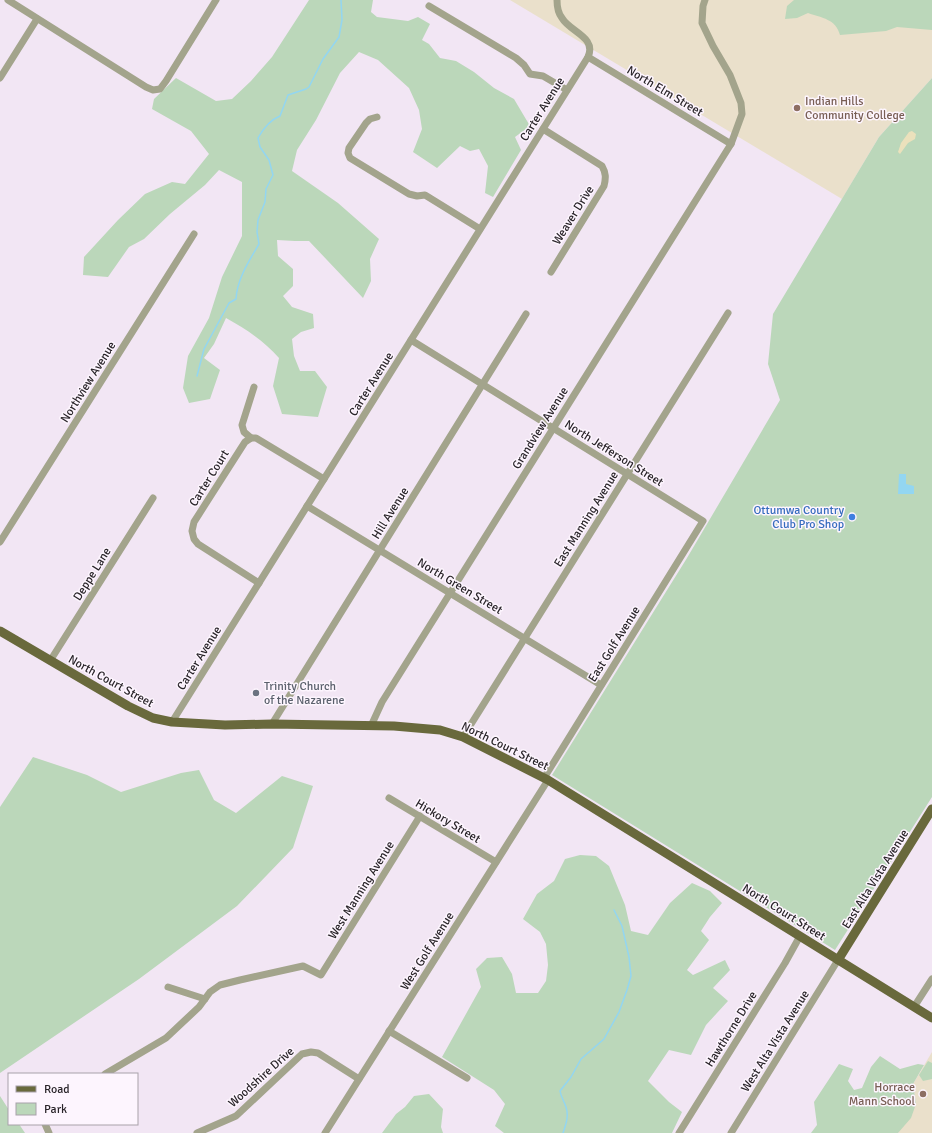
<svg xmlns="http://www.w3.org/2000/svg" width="932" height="1133" viewBox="0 0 932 1133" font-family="Signika,sans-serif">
<rect width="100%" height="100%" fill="#f2e6f4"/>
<!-- education -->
<g fill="#eae0cb">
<polygon points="510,0 932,0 932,78 879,137 842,199"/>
<polygon points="932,1052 932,1133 898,1133 916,1104 913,1084"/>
</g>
<!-- green -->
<g fill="#bbd7ba">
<path d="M309 0H373L371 12 377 17 408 21 418 17 430 24 422 40 429 44 440 58 456 61 474 72 494 88 514 99 530 126 515 137 521 150 493 197 485 193 488 166 479 149 470 151 460 146 437 168 413 152 422 129 419 110 409 88 378 60 359 52 340 73 316 120 297 150 292 171 338 203 379 239 370 259 371 281 363 298 309 241H295L277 240 278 256 293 269V286L283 296 292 307 313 314 314 328 301 332 292 339 294 356 300 371H315L327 387 318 417 282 414 273 386 279 358C264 341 246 329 226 318L214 344 204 358 220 370 210 399 189 403 183 388 188 356 209 318 222 277 242 236V182L219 170 205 185 170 214 144 239 129 247 108 277 83 275 84 257 118 220 145 194 172 182 185 184 209 154 191 131 152 109 154 99 176 78 216 101 232 99 251 81 272 57Z"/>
<path d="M794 0H932V30L897 27 886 31 840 35C836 19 822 18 808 13L797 18 785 19 787 6Z"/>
<polygon points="932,78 932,797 835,950 552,775 687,558 780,400 768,364 773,314 879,137"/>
<polygon points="33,757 87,775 121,792 181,773 199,770 214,800 236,813 282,776 313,786 293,848 237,906 139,979 0,1073 0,807"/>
<polygon points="580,855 596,856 609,866 625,905 631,931 648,935 670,903 692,883 710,891 722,903 710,917 701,931 709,940 687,970 693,975 725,960 730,970 713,988 728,1001 706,1025 691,1055 669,1050 648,1081 669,1102 682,1112 672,1133 504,1133 495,1126 505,1104 494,1090 442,1057 481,987 476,969 487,958 502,957 512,974 516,993 538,993 546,981 548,965 546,944 540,932 523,919 537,894 554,881 565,859"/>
<polygon points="880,1056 900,1069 918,1064 924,1065 913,1084 916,1104 911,1118 898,1133 811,1133 817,1125 814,1102 839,1064 853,1069 848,1081 854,1090 862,1088 871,1067"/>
<polygon points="928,1061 932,1063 932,1079 923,1081 919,1075"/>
<polygon points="429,1094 443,1109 441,1127 443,1133 382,1133 396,1114 405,1107 414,1096"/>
<polygon points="0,1096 9,1110 9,1124 19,1124 25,1133 0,1133"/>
</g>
<!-- sand -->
<polygon fill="#ebe1bc" points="912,131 916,134 915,139 908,143 900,154 898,152 901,143 909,132"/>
<!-- water -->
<polygon fill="#93d6f1" points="899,474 906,474 906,484 914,486 914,494 898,494"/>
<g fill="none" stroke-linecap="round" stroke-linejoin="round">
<!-- stream -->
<g stroke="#93d6f1" stroke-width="1.5">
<path d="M197 376 204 349 229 303 236 299C237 279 249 261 259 244L257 232 258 220 265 202 266 189 273 175 269 160 260 147 258 138C263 129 270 120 280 116L288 95 306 89 309 87 323 59 339 37 342 20 341 0"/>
<path d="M563 1133C566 1124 569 1116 566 1107 564 1101 561 1097 560 1091L571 1077 581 1059 604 1039 619 1012 627 990 631 976 629 957 622 926 614 910"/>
</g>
<!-- minor -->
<g stroke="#a3a48c" stroke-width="7">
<polyline points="8,0 146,87 153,90 160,89 166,81 216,0"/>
<polyline points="429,6 516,58 524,65 530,74 543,76 567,90"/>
<polyline points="588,57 731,144"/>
<polyline points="0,78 37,19"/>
<polyline points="377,117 370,119 366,123 349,148 348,153 350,158 409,194 417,196 425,195 480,229"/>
<path d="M543 129 602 166C606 173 606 178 604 186L551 272"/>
<polyline points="411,340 703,521 544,778"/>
<polyline points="251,438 244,432 242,425 254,387"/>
<polyline points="307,506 601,685"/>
<polyline points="0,542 194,234"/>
<polyline points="259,583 198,544 194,539 192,531 194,522 245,442 251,438 256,438 324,479"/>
<polyline points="50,661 153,498"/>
<path d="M172 722 588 57C597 37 570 32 562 18 558 13 557 6 557 0"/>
<polyline points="272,724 526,314"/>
<polyline points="371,726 382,702 731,144 742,114 741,103 730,75 713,46 702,23 703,6 705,0"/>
<polyline points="463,737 728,313"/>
<polyline points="389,798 496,862"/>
<polyline points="168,987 205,999"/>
<polyline points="914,1007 932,979"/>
<polyline points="389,1031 467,1078"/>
<polyline points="105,1074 166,1038 199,1007 210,992 220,985 240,980 303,966 321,975 420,816"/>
<polyline points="45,1124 49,1133"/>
<polyline points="197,1133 236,1116 302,1054 311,1052 318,1053 359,1079"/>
<polyline points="325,1133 548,780"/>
<polyline points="679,1133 785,963 800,936"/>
<polyline points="731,1133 838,960"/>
</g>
<!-- major -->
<g stroke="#69693c" stroke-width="9">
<polyline points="0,631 128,706 153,718 172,722 225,725 272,724 394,726 440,730 463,737 548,780 932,1018"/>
<polyline points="838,960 932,809"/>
</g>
</g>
<!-- markers -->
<g fill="#8d6e63" stroke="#fdf5fe" stroke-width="1.5">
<circle cx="797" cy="108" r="4"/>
<circle cx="923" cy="1094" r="4"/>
</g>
<circle fill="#3f7fe0" stroke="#fdf5fe" stroke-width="1.5" cx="852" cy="517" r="4"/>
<circle fill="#6b7280" stroke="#fdf5fe" stroke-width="1.5" cx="256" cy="693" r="4"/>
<g text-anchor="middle" stroke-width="3" stroke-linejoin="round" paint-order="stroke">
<!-- street labels -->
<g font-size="12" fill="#292429" stroke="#fdf5fe">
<text transform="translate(665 91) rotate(31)" y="4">North Elm Street</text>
<text transform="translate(542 109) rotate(-58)" y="4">Carter Avenue</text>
<text transform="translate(573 215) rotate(-58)" y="4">Weaver Drive</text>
<text transform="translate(88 382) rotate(-58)" y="4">Northview Avenue</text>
<text transform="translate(371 384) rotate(-58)" y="4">Carter Avenue</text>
<text transform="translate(540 428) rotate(-58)" y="4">Grandview Avenue</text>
<text transform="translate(614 453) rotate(32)" y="4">North Jefferson Street</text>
<text transform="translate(209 478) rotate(-58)" y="4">Carter Court</text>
<text transform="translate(390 513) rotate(-58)" y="4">Hill Avenue</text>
<text transform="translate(586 519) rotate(-58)" y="4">East Manning Avenue</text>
<text transform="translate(92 574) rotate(-58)" y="4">Deppe Lane</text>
<text transform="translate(460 586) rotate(31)" y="4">North Green Street</text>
<text transform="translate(614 644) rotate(-58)" y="4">East Golf Avenue</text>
<text transform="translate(199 658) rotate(-58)" y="4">Carter Avenue</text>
<text transform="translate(111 681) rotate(29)" y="4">North Court Street</text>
<text transform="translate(505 746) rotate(26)" y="4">North Court Street</text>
<text transform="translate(448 821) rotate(31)" y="4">Hickory Street</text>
<text transform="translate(875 879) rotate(-58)" y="4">East Alta Vista Avenue</text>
<text transform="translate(361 890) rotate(-58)" y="4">West Manning Avenue</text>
<text transform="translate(784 912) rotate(32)" y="4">North Court Street</text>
<text transform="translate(427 951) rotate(-58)" y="4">West Golf Avenue</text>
<text transform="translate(731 1029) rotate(-58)" y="4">Hawthorne Drive</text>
<text transform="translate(775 1041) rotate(-58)" y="4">West Alta Vista Avenue</text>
<text transform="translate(261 1077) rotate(-42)" y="4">Woodshire Drive</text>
</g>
<!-- education labels -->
<g font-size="12" fill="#785e54" stroke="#fdf5fe" text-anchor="start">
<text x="805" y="105">Indian Hills<tspan x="805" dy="14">Community College</tspan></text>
<text x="915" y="1091" text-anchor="end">Horrace<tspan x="915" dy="14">Mann School</tspan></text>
</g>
<!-- shop labels -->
<g font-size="12" fill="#366cbe" stroke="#fdf5fe" text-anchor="end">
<text x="844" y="514">Ottumwa Country<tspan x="844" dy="14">Club Pro Shop</tspan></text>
</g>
<!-- worship labels -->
<g font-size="12" fill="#5b616d" stroke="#fdf5fe" text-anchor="start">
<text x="264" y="690">Trinity Church<tspan x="264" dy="14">of the Nazarene</tspan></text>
</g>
</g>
<!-- legend -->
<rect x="8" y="1073" width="130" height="52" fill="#fdf5fe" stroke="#a8a1a9"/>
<rect x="16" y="1086" width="20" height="6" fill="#69693c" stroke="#a8a1a9"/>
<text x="44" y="1093" font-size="12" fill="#292429">Road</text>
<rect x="16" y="1103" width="20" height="12" fill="#bbd7ba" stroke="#a8a1a9"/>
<text x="44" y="1113" font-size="12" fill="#292429">Park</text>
</svg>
